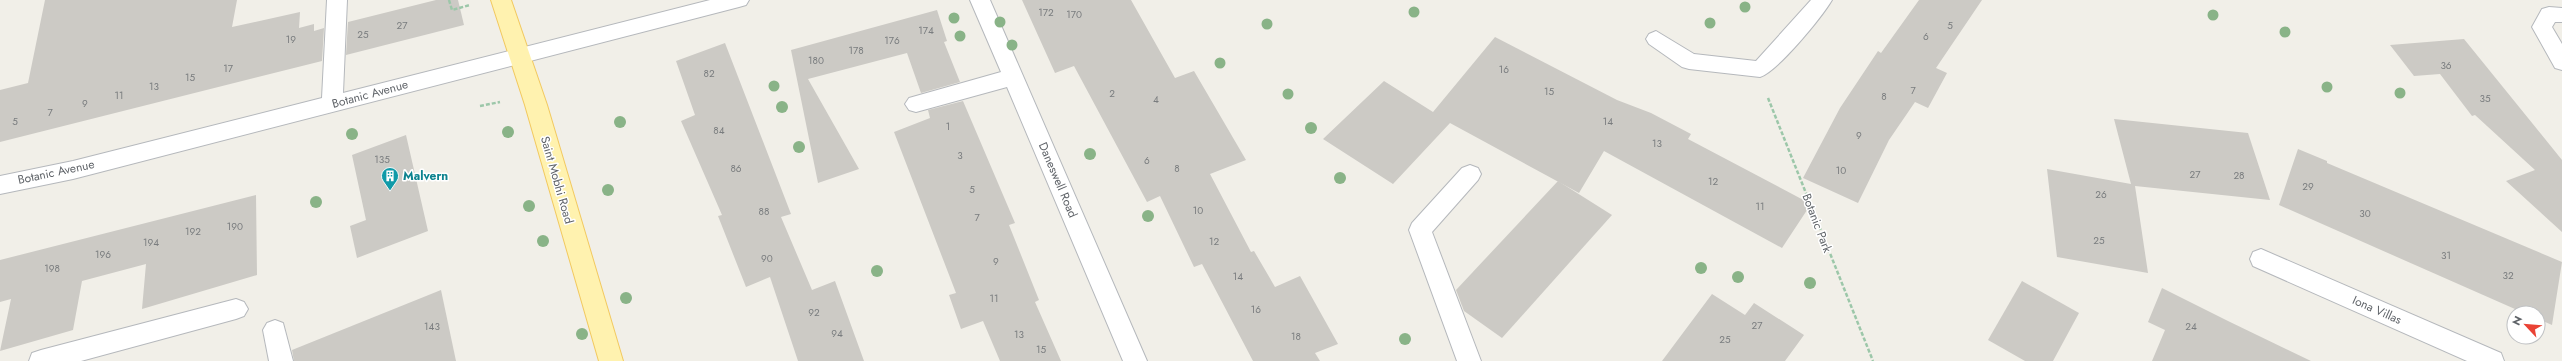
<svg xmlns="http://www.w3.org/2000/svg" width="2562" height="361" viewBox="0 0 2562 361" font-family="Jost,sans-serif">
<rect width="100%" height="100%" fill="#f1efe8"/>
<!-- building -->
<g fill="#cccac5">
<polygon points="45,0 237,0 232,27 300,12 299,28 314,24 314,31 324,28 322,61 0,142 0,90 28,83"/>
<polygon points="436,0 458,0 464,25 346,55 348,22"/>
<polygon points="1022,0 1131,0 1175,78 1194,71 1246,160 1210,174 1251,252 1254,251 1275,287 1300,276 1338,344 1315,353 1320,361 1253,361 1202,264 1194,267 1160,196 1147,202 1074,66 1055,73"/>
<polygon points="1919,0 1982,0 1936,68 1947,73 1928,108 1915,102 1889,140 1858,203 1803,178 1840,108 1878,51 1881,53"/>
<polygon points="937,10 947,41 944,42 960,82 921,93 907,53 808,79 859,169 818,183 791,50"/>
<polygon points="1495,37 1617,100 1651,113 1691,134 1688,139 1811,204 1782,248 1604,151 1579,193 1450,123 1393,184 1323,139 1384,81 1433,112"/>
<polygon points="2464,39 2562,160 2562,232 2506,181 2535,170 2475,115 2472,116 2440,74 2414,76 2390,45"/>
<polygon points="725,43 791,214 781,217 812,290 835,281 864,361 798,361 770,277 746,287 718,216 722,215 681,121 695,115 676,61"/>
<polygon points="963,101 1015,223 1009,225 1039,300 1035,302 1061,361 1000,361 983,321 961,329 949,295 956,293 894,132 930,118 928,110"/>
<polygon points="2114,119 2248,133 2270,200 2135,186 2148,273 2057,257 2047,169 2131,184"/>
<polygon points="406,135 428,231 357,258 350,226 366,220 352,155"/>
<polygon points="2298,149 2327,161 2327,163 2562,262 2552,325 2538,319 2538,313 2524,313 2279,205"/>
<polygon points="1558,181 1612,215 1502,338 1464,311 1456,290"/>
<polygon points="256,195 257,275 142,309 146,264 82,281 73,330 0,351 11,299 0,302 0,260"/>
<polygon points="2022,281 2079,313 2053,361 2025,361 1988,340"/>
<polygon points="2162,288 2228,321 2311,361 2152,361 2165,330 2148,322"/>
<polygon points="441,290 456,361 294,361 292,350"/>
<polygon points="1712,294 1745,315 1754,303 1804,335 1785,361 1662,361"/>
</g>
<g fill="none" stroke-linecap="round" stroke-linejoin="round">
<defs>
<g id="minor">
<polygon points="327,0 347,0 343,93 710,0 749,0 746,5 739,7 73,179 0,194 0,176 73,161 322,98"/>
<polygon points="970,0 990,0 1147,361 1123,361 1007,87 916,112 909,110 905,104 909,98 1001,72"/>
<path d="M1811 0H1832C1822 17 1777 72 1760 77L1689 69 1682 67 1649 44 1646 39 1649 34 1656 31 1694 54 1756 61Z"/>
<polygon points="2549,7 2562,8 2562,22 2555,22 2552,27 2562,44 2562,70 2555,68 2532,27 2542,9"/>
<polygon points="1470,165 1478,168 1481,174 1478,180 1432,232 1481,361 1457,361 1409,230 1412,223 1462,168"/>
<polygon points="2261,249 2501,353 2504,361 2467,361 2253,266 2250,259 2253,252"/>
<polygon points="236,299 244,302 248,309 244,316 236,319 81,361 29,361 32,353 41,350"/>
<polygon points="275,320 283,323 293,361 269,361 263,330 267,323"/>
</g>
<polygon id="major" points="491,0 511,0 547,105 623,361 599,361 525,105"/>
</defs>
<!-- minor casing -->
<use href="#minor" stroke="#b5b8bc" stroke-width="2"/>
<!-- major casing -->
<use href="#major" stroke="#f2c960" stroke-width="2"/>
<!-- path -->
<g stroke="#9cc7a9" stroke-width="2.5" stroke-dasharray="4 2" stroke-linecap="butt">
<polyline points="449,0 452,10 470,5"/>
<polyline points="1768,98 1873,361"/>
<polyline points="480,106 500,102"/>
</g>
<!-- minor -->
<use href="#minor" fill="#fff" fill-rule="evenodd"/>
<!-- major -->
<use href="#major" fill="#fff2af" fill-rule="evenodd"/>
</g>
<!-- trees -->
<g fill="#89b387">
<circle cx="1745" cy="7" r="5.5"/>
<circle cx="1414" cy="12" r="5.5"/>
<circle cx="2213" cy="15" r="5.5"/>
<circle cx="954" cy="18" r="5.5"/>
<circle cx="1000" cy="22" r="5.5"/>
<circle cx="1710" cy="23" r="5.5"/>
<circle cx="1267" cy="24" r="5.5"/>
<circle cx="2285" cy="32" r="5.5"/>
<circle cx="960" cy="36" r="5.5"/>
<circle cx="1012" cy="45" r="5.5"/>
<circle cx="1220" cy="63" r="5.5"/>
<circle cx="774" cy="86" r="5.5"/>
<circle cx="2327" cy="87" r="5.5"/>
<circle cx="2400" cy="93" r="5.5"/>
<circle cx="1288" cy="94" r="5.5"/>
<circle cx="782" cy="107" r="6"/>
<circle cx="620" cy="122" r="6"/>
<circle cx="1311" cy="128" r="6"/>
<circle cx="508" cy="132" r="6"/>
<circle cx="352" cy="134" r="6"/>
<circle cx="799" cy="147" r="6"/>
<circle cx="1090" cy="154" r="6"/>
<circle cx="1340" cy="178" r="6"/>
<circle cx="608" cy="190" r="6"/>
<circle cx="316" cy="202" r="6"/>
<circle cx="529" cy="206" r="6"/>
<circle cx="1148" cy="216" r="6"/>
<circle cx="543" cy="241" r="6"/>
<circle cx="1701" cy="268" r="6"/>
<circle cx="877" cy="271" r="6"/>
<circle cx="1738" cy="277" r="6"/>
<circle cx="1810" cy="283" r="6"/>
<circle cx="626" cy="298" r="6"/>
<circle cx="582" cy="334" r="6"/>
<circle cx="1405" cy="339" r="6"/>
</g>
<!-- icons -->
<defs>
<symbol id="building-pin" viewBox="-11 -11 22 30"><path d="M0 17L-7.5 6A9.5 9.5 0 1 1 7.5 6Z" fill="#0f9aa8" stroke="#fff"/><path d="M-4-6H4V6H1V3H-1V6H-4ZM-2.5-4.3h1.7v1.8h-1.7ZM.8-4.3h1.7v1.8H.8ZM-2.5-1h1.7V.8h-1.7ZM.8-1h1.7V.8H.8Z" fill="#fff"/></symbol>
</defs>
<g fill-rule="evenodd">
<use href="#building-pin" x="380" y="166" width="20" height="27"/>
</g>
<g text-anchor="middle" stroke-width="3" stroke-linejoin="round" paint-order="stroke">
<!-- number labels -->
<g font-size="10" fill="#7a7d7f">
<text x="1046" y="16">172</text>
<text x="1074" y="18">170</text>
<text x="402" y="29">27</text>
<text x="1950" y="29">5</text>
<text x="926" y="34">174</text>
<text x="363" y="38">25</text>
<text x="1926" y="40">6</text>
<text x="291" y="43">19</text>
<text x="892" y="44">176</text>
<text x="856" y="54">178</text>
<text x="816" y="64">180</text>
<text x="2446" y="69">36</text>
<text x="228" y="72">17</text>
<text x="1504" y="73">16</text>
<text x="709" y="77">82</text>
<text x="190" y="81">15</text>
<text x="154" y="90">13</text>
<text x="1913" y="94">7</text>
<text x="1549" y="95">15</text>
<text x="1112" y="97">2</text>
<text x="119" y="99">11</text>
<text x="1884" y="100">8</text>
<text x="2485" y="102">35</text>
<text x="1156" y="103">4</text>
<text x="85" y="107">9</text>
<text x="50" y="116">7</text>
<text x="15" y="125">5</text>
<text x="1608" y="125">14</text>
<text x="948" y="130">1</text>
<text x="719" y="134">84</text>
<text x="1859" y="139">9</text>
<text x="1657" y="147">13</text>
<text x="960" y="159">3</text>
<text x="382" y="163">135</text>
<text x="1147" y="164">6</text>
<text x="736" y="172">86</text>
<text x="1177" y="172">8</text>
<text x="1841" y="174">10</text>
<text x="2195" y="178">27</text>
<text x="2239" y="179">28</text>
<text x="1713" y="185">12</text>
<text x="2308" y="190">29</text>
<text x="972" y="193">5</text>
<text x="2101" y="198">26</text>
<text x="1760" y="210">11</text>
<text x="1198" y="214">10</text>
<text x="764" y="215">88</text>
<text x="2365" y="217">30</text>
<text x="977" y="221">7</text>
<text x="235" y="230">190</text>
<text x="193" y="235">192</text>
<text x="2099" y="244">25</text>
<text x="1214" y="245">12</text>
<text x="151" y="246">194</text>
<text x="103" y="258">196</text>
<text x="2446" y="259">31</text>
<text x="767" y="262">90</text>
<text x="996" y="265">9</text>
<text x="52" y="272">198</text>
<text x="2508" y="279">32</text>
<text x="1238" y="280">14</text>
<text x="994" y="302">11</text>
<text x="1256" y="313">16</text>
<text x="814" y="316">92</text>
<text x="1757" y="329">27</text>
<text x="432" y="330">143</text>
<text x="2191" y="330">24</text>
<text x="837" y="337">94</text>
<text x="1019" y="338">13</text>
<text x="1296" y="340">18</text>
<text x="1725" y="343">25</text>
<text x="1041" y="353">15</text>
</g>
<!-- street labels -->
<g font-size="12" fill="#5f6368" stroke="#fff">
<text transform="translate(370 94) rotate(-15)" y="4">Botanic Avenue</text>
<text transform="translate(56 172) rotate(-12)" y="4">Botanic Avenue</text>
<text transform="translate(557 180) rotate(74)" y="4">Saint Mobhi Road</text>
<text transform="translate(1058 180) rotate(67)" y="4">Daneswell Road</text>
<text transform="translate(1817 223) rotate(69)" y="4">Botanic Park</text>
<text transform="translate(2377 310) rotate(24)" y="4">Iona Villas</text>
</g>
<!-- culture labels -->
<g font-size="12" font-weight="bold" fill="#0d838f" stroke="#fff" text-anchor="start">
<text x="403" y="180">Malvern</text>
</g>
</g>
<!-- north arrow -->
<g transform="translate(2526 325) rotate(296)"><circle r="19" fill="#ffffff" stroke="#bfc1c3"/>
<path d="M0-3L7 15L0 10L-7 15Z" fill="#ea4335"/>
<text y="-6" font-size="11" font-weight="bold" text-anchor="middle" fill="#5f6368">N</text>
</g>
</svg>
